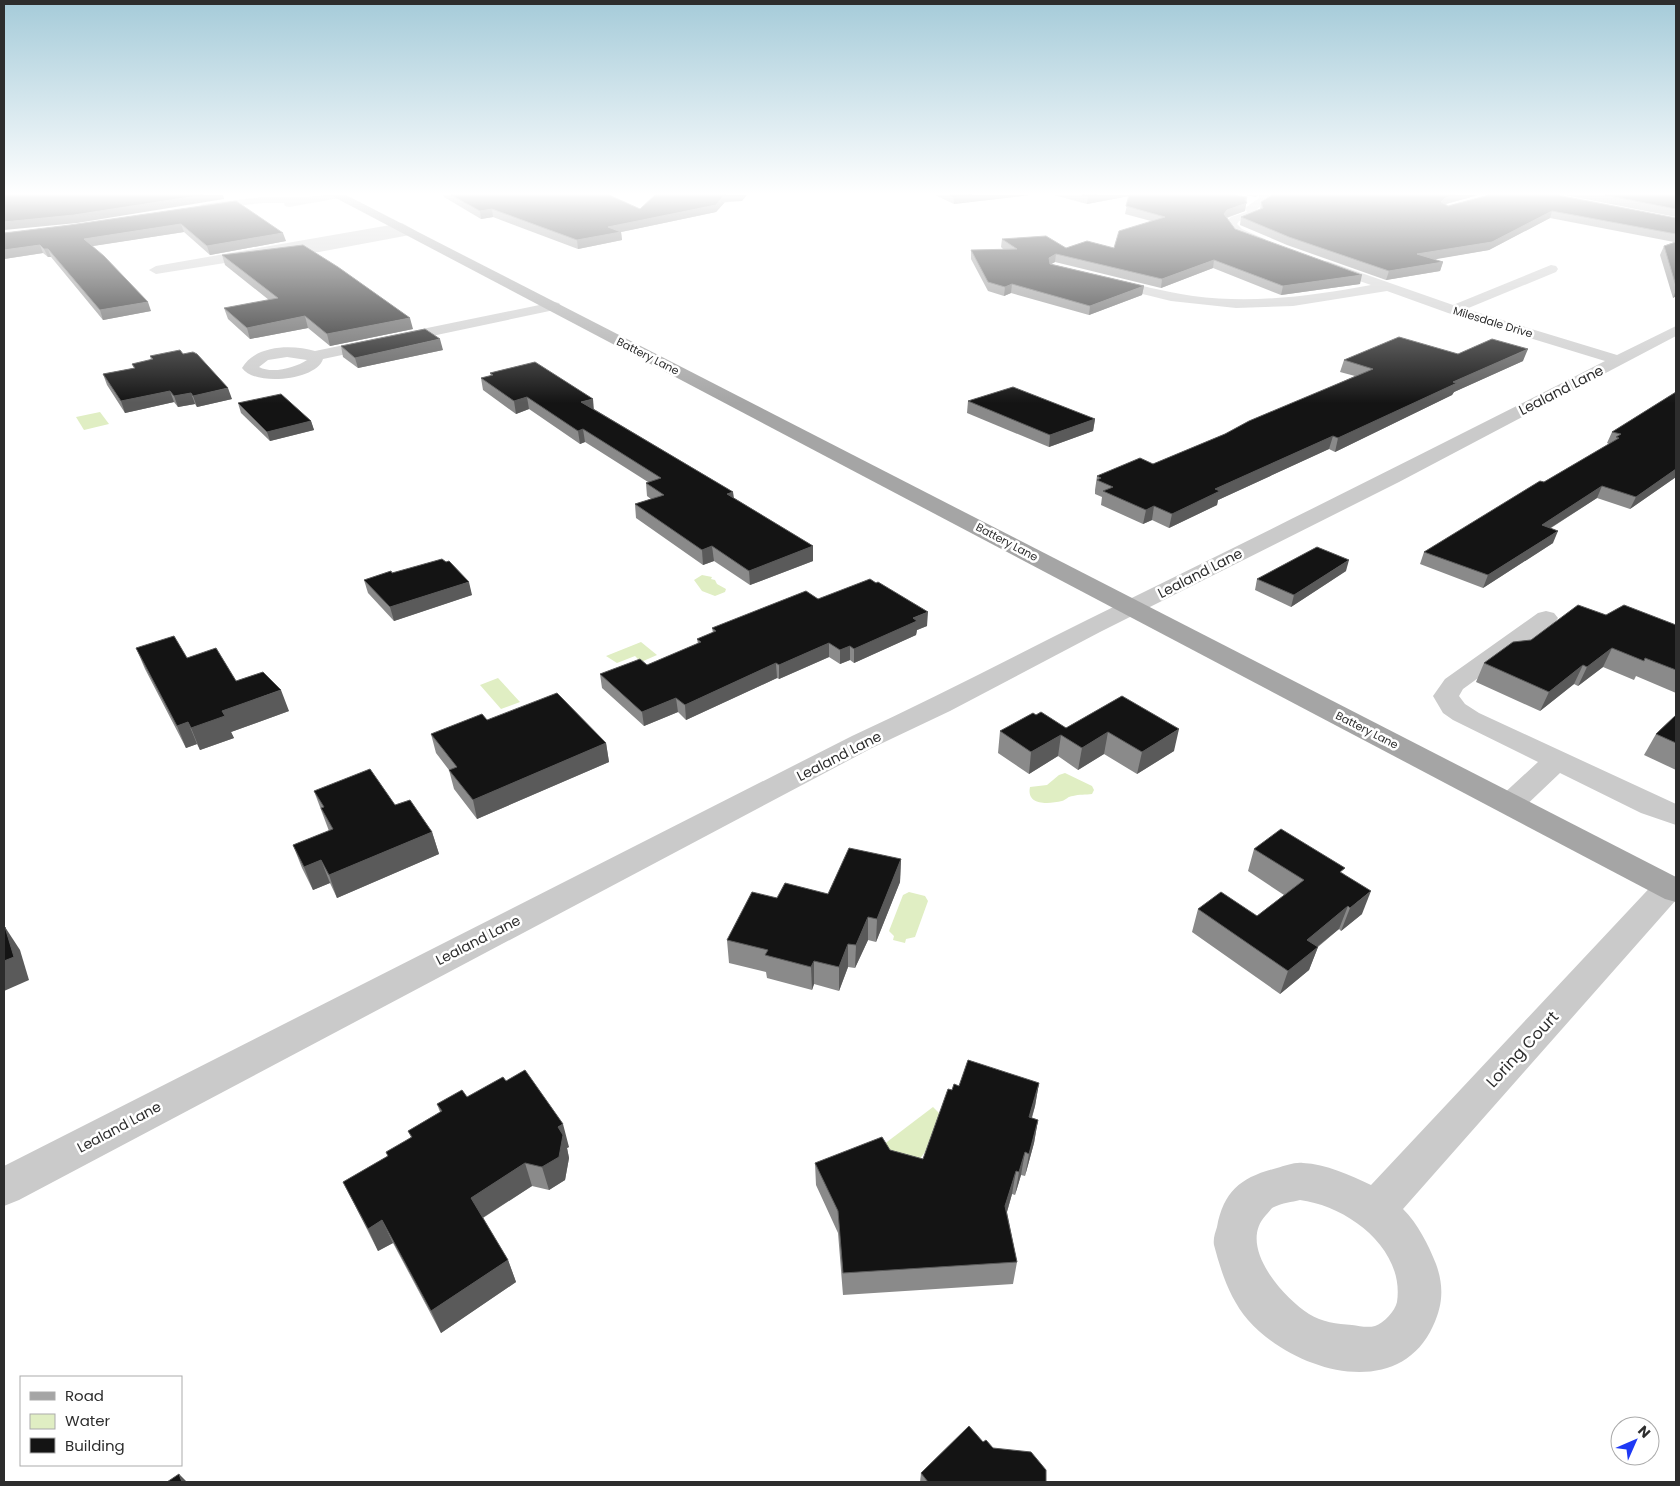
<svg xmlns="http://www.w3.org/2000/svg" width="1680" height="1486" viewBox="0 0 1680 1486" font-family="Poppins,sans-serif">
<rect width="100%" height="100%" fill="#fff"/>
<!-- water -->
<g fill="#e0eec3">
<polygon points="100,412 109,424 84,430 76,417"/>
<polygon points="702,575 712,577 711,579 715,580 717,584 726,589 725,592 715,596 702,591 694,580"/>
<polygon points="641,642 657,655 641,662 635,656 617,663 606,656"/>
<polygon points="498,678 520,702 501,709 480,685"/>
<path d="M1065 773 1092 786 1094 790 1092 794C1086 795 1079 794 1073 796 1068 796 1066 800 1062 801 1049 804 1026 806 1030 787L1047 785 1059 775Z"/>
<polygon points="909,892 925,896 928,901 915,937 906,939 905,943 893,940 894,936 889,931 903,895"/>
<polygon points="933,1107 940,1114 925,1152 919,1160 904,1162 883,1145"/>
</g>
<g fill="none" stroke-linecap="round" stroke-linejoin="round">
<!-- minor -->
<g fill="#cacaca" fill-rule="evenodd">
<polygon points="323,195 345,195 340,198 289,207 285,206 284,203 263,203 203,210 197,207 203,204 263,197 308,197"/>
<polygon points="1259,195 1269,195 1270,199 1257,209 1260,214 1258,216 1239,221 1237,224 1242,229 1265,239 1267,242 1261,246 1234,235 1224,224 1231,217 1247,212 1245,208 1259,198"/>
<polygon points="402,223 416,231 410,235 319,252 256,258 156,274 149,270 156,266"/>
<path d="M1327 261 1453 305 1551 265 1556 266 1558 269 1556 272 1466 309 1617 355 1676 326V336L1399 482 1100 632 950 711 872 748 19 1200 4 1206V1166L852 736C932 699 1009 659 1087 620 1260 535 1433 449 1605 361L1448 313 1387 291 1293 306 1236 308 1171 301 1102 284 1100 281 1107 277C1136 284 1164 292 1193 296 1253 304 1312 296 1371 285L1322 268 1321 265Z"/>
<path d="M554 302 559 303 561 306 559 309 323 359C317 380 255 387 242 368 255 345 292 344 315 351ZM287 357 307 360C295 368 272 374 259 367L268 360Z"/>
<polygon points="1546,611 1554,613 1558,618 1554,623 1463,689 1459,696 1465,704 1479,713 1676,804 1676,825 1641,813 1560,773 1520,811 1510,814 1500,811 1495,804 1500,797 1538,762 1453,720 1443,713 1433,696 1445,679 1538,613"/>
<path d="M1669 876 1676 878V900L1403 1209C1418 1224 1428 1244 1436 1264 1444 1286 1443 1305 1433 1326 1398 1403 1293 1371 1248 1320 1230 1299 1221 1272 1214 1245 1213 1239 1215 1233 1217 1227 1224 1190 1242 1177 1277 1168 1285 1166 1294 1162 1303 1163 1326 1164 1350 1175 1371 1185L1658 879ZM1300 1200C1347 1206 1405 1248 1397 1302 1395 1311 1384 1323 1375 1326 1368 1328 1359 1326 1352 1325 1337 1324 1322 1322 1309 1314 1282 1296 1237 1246 1266 1215 1269 1212 1271 1208 1274 1207 1282 1203 1292 1202 1300 1200Z"/>
</g>
<!-- major -->
<polygon fill="#a5a5a5" fill-rule="evenodd" points="333,195 346,195 1676,877 1676,902 1665,899 334,197"/>
</g>
<!-- wall -->
<g fill="#8a8a8a">
<polygon points="443,195 609,195 640,209 742,201 725,202 716,212 621,232 622,240 578,249 493,217 481,219 444,197"/>
<polygon points="935,195 1030,195 954,204"/>
<polygon points="1054,195 1234,195 1247,197 1245,211 1227,218 1235,229 1360,284 1281,295 1213,268 1161,288 1055,262 1051,264 1144,286 1142,295 1089,315 1011,293 1004,296 988,291 971,259 971,250 1004,250 1001,247 1002,239 1066,248 1114,248 1151,221 1125,214 1129,196 1087,204"/>
<polygon points="1244,195 1258,195 1256,197"/>
<polygon points="1270,195 1478,195 1446,204 1448,206 1489,195 1676,218 1676,296 1673,298 1660,255 1664,246 1674,242 1550,218 1489,250 1434,259 1443,262 1440,271 1386,280 1287,245 1240,225 1241,217 1260,209 1261,202 1270,196"/>
<polygon points="1565,195 1676,195 1676,217"/>
<polygon points="236,201 286,241 210,255 184,232 92,246 151,311 103,320 51,257 48,257 43,253 4,259 4,233 70,225"/>
<polygon points="222,255 413,329 330,346 308,328 250,339 228,319 224,308 269,300 225,265"/>
<polygon points="341,346 443,350 358,368 343,357"/>
<polygon points="1458,354 1523,361 1454,392 1452,395 1335,452 1329,449 1218,500 1217,505 1169,528 1152,520 1143,524 1101,505 1102,497 1095,494 1095,490 1097,476 1153,464 1225,434 1355,376 1340,372 1344,360"/>
<polygon points="150,356 232,399 197,407 195,404 178,407 174,402 125,413 107,385 103,374 134,368 132,364 151,360"/>
<polygon points="490,373 594,409 733,492 734,498 813,546 813,561 750,585 714,561 703,565 636,518 635,504 651,499 647,496 646,483 648,482 585,442 580,444 529,409 516,414 483,390 481,378 491,376"/>
<polygon points="1676,392 1676,477 1630,509 1597,498 1551,528 1553,543 1483,588 1420,564 1424,552 1609,444 1607,443 1612,432"/>
<polygon points="968,401 1095,419 1093,431 1049,447 967,413"/>
<polygon points="238,403 311,421 314,430 270,441 241,413"/>
<polygon points="446,562 472,595 394,621 368,593 364,580 392,573"/>
<polygon points="1346,571 1291,607 1255,590 1257,579"/>
<polygon points="818,599 927,626 917,630 916,635 854,663 850,660 840,664 829,657 779,679 777,678 686,720 678,712 644,726 602,688 600,674 647,665 698,644 697,639 713,633 712,628"/>
<polygon points="1606,615 1676,625 1676,693 1636,676 1634,680 1603,667 1578,686 1574,684 1540,711 1476,682 1484,663 1531,640"/>
<polygon points="136,648 187,658 236,681 289,711 231,732 234,738 200,750 197,744 186,748 145,669"/>
<polygon points="1122,696 1174,751 1137,774 1104,754 1078,770 1058,756 1029,774 998,753 1000,731 1036,715 1066,728"/>
<polygon points="1676,715 1676,770 1644,755 1656,734"/>
<polygon points="487,720 606,743 609,762 477,819 454,789 449,770 436,753 431,734"/>
<polygon points="314,791 395,805 432,832 439,854 337,898 330,883 313,890 302,868 293,845 329,831"/>
<polygon points="1254,849 1343,873 1362,914 1341,931 1339,929 1318,947 1309,970 1280,994 1192,932 1198,909 1257,916 1284,895 1248,871"/>
<polygon points="901,859 900,882 876,942 868,940 855,968 848,967 839,991 814,984 812,990 767,978 766,972 729,963 727,940 777,898 828,894"/>
<polygon points="506,1081 569,1147 567,1148 569,1158 565,1180 549,1190 532,1186 483,1218 508,1260 516,1282 441,1333 393,1243 378,1251 343,1182 388,1156 411,1137 408,1131 440,1112 437,1104 467,1097"/>
<polygon points="1039,1083 1035,1106 1032,1118 1038,1120 1034,1143 1025,1176 1021,1175 1015,1195 1012,1194 1007,1212 1017,1262 1013,1284 843,1295 838,1233 816,1185 815,1163 890,1150 923,1159 952,1090 959,1086"/>
<polygon points="983,1442 993,1448 1046,1482 920,1482 921,1473"/>
</g>
<!-- shaded-wall -->
<g fill="#5a5a5a">
<polygon points="203,195 223,195 224,199 77,223 4,230 4,222"/>
<polygon points="724,195 747,195 742,201 725,202 716,212 621,232 622,240 578,249 577,240 608,227"/>
<polygon points="972,195 1030,195 954,204 954,197"/>
<polygon points="1097,195 1129,195 1129,196 1087,204 1088,196"/>
<polygon points="1455,195 1478,195 1442,205 1441,202 1445,198"/>
<polygon points="1247,197 1245,211 1225,218 1224,214 1227,210 1245,200"/>
<polygon points="492,209 493,217 481,219 480,211"/>
<polygon points="1552,211 1550,218 1489,250 1414,263 1417,254"/>
<polygon points="181,224 184,232 87,247 84,239"/>
<polygon points="283,233 286,241 210,255 207,246"/>
<polygon points="40,245 43,253 4,259 4,250"/>
<polygon points="44,249 48,249 51,257 48,257"/>
<polygon points="1056,254 1055,262 1048,266 1049,258"/>
<polygon points="1214,260 1213,268 1161,288 1162,279"/>
<polygon points="1443,262 1440,271 1386,280 1389,271"/>
<polygon points="1362,275 1360,284 1281,295 1283,286"/>
<polygon points="1012,284 1011,293 1004,296 1005,287"/>
<polygon points="1144,286 1142,295 1089,315 1090,306"/>
<polygon points="1676,290 1676,296 1673,298"/>
<polygon points="148,302 151,311 103,320 100,310"/>
<polygon points="305,316 308,328 250,339 247,328"/>
<polygon points="410,318 413,329 330,346 327,334"/>
<polygon points="440,339 443,350 358,368 355,358"/>
<polygon points="1528,349 1523,361 1454,392 1452,395 1335,452 1338,438 1453,382"/>
<polygon points="228,388 232,399 197,407 193,396"/>
<polygon points="170,391 174,402 125,413 121,401"/>
<polygon points="191,393 195,404 178,407 174,396"/>
<polygon points="527,397 529,409 516,414 514,401"/>
<polygon points="593,399 594,411 581,402"/>
<polygon points="1095,419 1093,431 1049,447 1050,435"/>
<polygon points="311,421 314,430 270,441 267,432"/>
<polygon points="583,429 585,442 580,444 578,431"/>
<polygon points="1333,436 1329,449 1218,500 1217,505 1169,528 1172,514 1215,489"/>
<polygon points="1676,469 1676,477 1630,509 1636,497"/>
<polygon points="1602,486 1597,498 1536,537 1542,525"/>
<polygon points="733,492 734,506 727,494"/>
<polygon points="1154,506 1152,520 1143,524 1146,510"/>
<polygon points="1558,531 1553,543 1483,588 1488,575"/>
<polygon points="712,546 714,561 703,565 702,550"/>
<polygon points="813,546 813,561 750,585 749,571"/>
<polygon points="1349,560 1346,571 1291,607 1294,595"/>
<polygon points="469,582 472,595 394,621 390,607"/>
<polygon points="928,612 927,626 917,630 916,635 854,663 854,649 913,618"/>
<polygon points="829,643 829,657 779,679 779,665"/>
<polygon points="850,646 850,660 840,664 840,650"/>
<polygon points="1612,648 1603,667 1578,686 1587,667"/>
<polygon points="776,663 777,678 686,720 685,705"/>
<polygon points="1583,665 1574,684 1540,711 1549,692"/>
<polygon points="281,690 289,711 231,732 234,738 200,750 191,728 222,711"/>
<polygon points="676,698 678,712 644,726 642,712"/>
<polygon points="188,722 197,744 186,748 177,726"/>
<polygon points="1179,729 1174,751 1137,774 1142,752"/>
<polygon points="1108,732 1104,754 1078,770 1082,748"/>
<polygon points="1061,735 1058,756 1029,774 1031,752"/>
<polygon points="606,743 609,762 477,819 473,800"/>
<polygon points="432,832 439,854 337,898 329,875"/>
<polygon points="901,859 900,882 876,942 877,919"/>
<polygon points="321,860 330,883 313,890 304,867"/>
<polygon points="1371,891 1362,914 1341,931 1350,908"/>
<polygon points="1348,906 1339,929 1313,950 1318,947 1309,970 1280,994 1288,971 1307,940"/>
<polygon points="868,917 868,940 855,968 856,945"/>
<polygon points="5,927 20,950 29,980 4,991"/>
<polygon points="848,944 848,967 839,991 839,967"/>
<polygon points="814,961 814,984 812,990 811,967"/>
<polygon points="1039,1083 1035,1106 1025,1140 1029,1117"/>
<polygon points="1038,1120 1034,1143 1025,1176 1029,1154"/>
<polygon points="563,1124 569,1147 567,1148 569,1158 565,1180 549,1190 542,1167 558,1127"/>
<polygon points="1025,1152 1021,1175 1015,1195 1019,1172"/>
<polygon points="525,1163 532,1186 479,1220 471,1198"/>
<polygon points="1016,1171 1012,1194 1002,1229 1005,1206"/>
<polygon points="382,1220 393,1243 378,1251 368,1229"/>
<polygon points="508,1260 516,1282 441,1333 431,1311"/>
<polygon points="179,1474 187,1482 182,1482"/>
</g>
<!-- building -->
<g fill="#141414" stroke="#5a5a5a">
<polygon points="4,195 203,195 74,215 4,222"/>
<polygon points="451,195 609,195 640,209 655,195 726,195 724,195 716,205 608,227 621,232 577,240 492,209 480,211"/>
<polygon points="950,195 972,195 954,197"/>
<polygon points="1082,195 1097,195 1088,196"/>
<polygon points="1129,195 1234,195 1247,197 1245,200 1247,203 1227,210 1224,214 1235,229 1362,275 1283,286 1214,260 1162,279 1056,254 1049,258 1050,264 1144,286 1090,306 1012,284 1005,287 988,282 971,250 1017,249 1002,239 1046,236 1066,248 1087,241 1114,248 1119,231 1165,217 1126,206"/>
<polygon points="1272,195 1455,195 1445,198 1441,202 1448,206 1489,195 1557,195 1676,218 1676,234 1552,211 1492,242 1417,254 1443,262 1389,271 1289,237 1241,217 1263,208 1261,202"/>
<polygon points="1605,195 1676,195 1676,209"/>
<polygon points="236,201 283,233 207,246 181,224 84,239 104,256 148,302 100,310 48,249 44,249 40,245 4,250 4,233 70,225"/>
<polygon points="1676,242 1676,286 1664,246"/>
<polygon points="303,245 338,267 410,318 327,334 305,316 247,328 224,308 278,298 222,255"/>
<polygon points="425,329 440,339 355,358 341,346"/>
<polygon points="1399,337 1458,354 1492,339 1528,349 1453,382 1457,383 1338,438 1333,436 1215,489 1220,491 1172,514 1154,506 1146,510 1103,491 1113,487 1097,480 1101,478 1097,476 1140,458 1153,464 1225,434 1249,421 1373,369 1344,360"/>
<polygon points="180,350 183,354 193,352 197,354 228,388 193,396 191,393 174,396 170,391 121,401 103,374 135,368 132,364 153,359 150,356"/>
<polygon points="535,362 593,399 581,402 733,492 727,494 813,546 749,571 712,546 702,550 635,504 664,495 646,483 661,478 583,429 578,431 527,397 514,401 481,378 493,375 490,373"/>
<polygon points="1013,387 1095,419 1050,435 968,401"/>
<polygon points="1676,392 1676,469 1636,497 1602,486 1542,525 1558,531 1488,575 1424,552 1540,481 1544,482 1619,438 1616,437 1621,434 1612,432"/>
<polygon points="281,394 311,421 267,432 238,403"/>
<polygon points="1317,547 1349,560 1294,595 1257,579"/>
<polygon points="442,559 446,562 449,561 469,582 390,607 364,580 391,571 392,573"/>
<polygon points="870,579 876,583 878,582 928,612 913,618 917,621 854,649 850,646 840,650 829,643 779,665 776,663 685,705 676,698 642,712 600,674 640,659 647,665 701,642 697,639 716,631 712,628 806,591 818,599"/>
<polygon points="1578,605 1606,615 1624,605 1676,625 1676,670 1645,658 1644,661 1612,648 1587,667 1583,665 1549,692 1484,663 1513,642 1531,640"/>
<polygon points="174,636 187,658 216,648 236,681 263,672 281,690 222,711 225,716 191,728 188,722 177,726 136,648"/>
<polygon points="557,693 606,743 473,800 449,770 457,767 431,734 482,714 487,720"/>
<polygon points="1122,696 1179,729 1142,752 1108,732 1082,748 1061,735 1031,752 1000,731 1033,713 1036,715 1041,712 1066,728"/>
<polygon points="1676,715 1676,743 1656,734"/>
<polygon points="370,769 395,805 410,800 432,832 329,875 321,860 304,867 293,845 333,829 321,808 324,807 314,791"/>
<polygon points="1281,829 1345,868 1340,872 1371,891 1350,908 1348,906 1307,940 1318,947 1288,971 1198,909 1221,892 1257,916 1304,880 1254,849"/>
<polygon points="849,848 901,859 877,919 868,917 856,945 848,944 839,967 814,961 811,967 765,955 768,950 727,940 752,892 777,898 785,883 828,894"/>
<polygon points="4,927 5,927 14,957 4,961"/>
<polygon points="968,1060 1039,1083 1029,1117 1038,1120 1029,1154 1025,1152 1019,1172 1016,1171 1005,1206 1017,1262 843,1273 838,1211 815,1163 882,1137 890,1150 923,1159 948,1089 952,1090 954,1084 959,1086"/>
<polygon points="525,1070 563,1124 558,1127 563,1135 559,1157 542,1167 525,1163 471,1198 508,1260 431,1311 382,1220 368,1229 343,1182 388,1156 386,1152 412,1137 408,1131 442,1111 437,1104 462,1090 467,1097 503,1077 506,1081"/>
<polygon points="969,1426 983,1442 986,1440 993,1448 1031,1452 1046,1470 1046,1482 928,1482 921,1473"/>
<polygon points="179,1474 182,1482 167,1482"/>
</g>
<!-- sky -->
<linearGradient id="sky" x2="0" y2="1"><stop stop-color="#a5cbd9"/><stop offset="0.48" stop-color="#fff"/><stop offset="1" stop-color="#fff" stop-opacity="0"/></linearGradient>
<rect width="1680" height="403" fill="url(#sky)"/>
<g text-anchor="middle" stroke-width="5" stroke-linejoin="round" paint-order="stroke">
<!-- far-street labels -->
<g font-size="11" fill="#2d2d2d" stroke="#fff">
<text transform="translate(1493 322) rotate(17)" y="4">Milesdale Drive</text>
<text transform="translate(648 356) rotate(27)" y="4">Battery Lane</text>
<text transform="translate(1007 542) rotate(28)" y="4">Battery Lane</text>
<text transform="translate(1367 730) rotate(27)" y="4">Battery Lane</text>
</g>
<!-- street labels -->
<g font-size="14" fill="#2d2d2d" stroke="#fff">
<text transform="translate(1561 390) rotate(-27)" y="5">Lealand Lane</text>
<text transform="translate(1200 573) rotate(-27)" y="5">Lealand Lane</text>
<text transform="translate(839 756) rotate(-27)" y="5">Lealand Lane</text>
<text transform="translate(478 940) rotate(-27)" y="5">Lealand Lane</text>
<text transform="translate(119 1127) rotate(-28)" y="5">Lealand Lane</text>
</g>
<!-- near-street labels -->
<g font-size="16" fill="#2d2d2d" stroke="#fff">
<text transform="translate(1522 1049) rotate(-47)" y="6">Loring Court</text>
</g>
</g>
<!-- border -->
<rect width="1680" height="1486" fill="none" stroke="#2d2d2d" stroke-width="10"/>
<!-- legend -->
<rect x="20" y="1376" width="162" height="90" fill="#ffffff" stroke="#ababab"/>
<rect x="30" y="1392" width="25" height="8" fill="#a5a5a5" stroke="#ababab"/>
<text x="65" y="1401" font-size="15" fill="#2d2d2d">Road</text>
<rect x="30" y="1414" width="25" height="15" fill="#e0eec3" stroke="#ababab"/>
<text x="65" y="1426" font-size="15" fill="#2d2d2d">Water</text>
<rect x="30" y="1438" width="25" height="15" fill="#141414" stroke="#ababab"/>
<text x="65" y="1451" font-size="15" fill="#2d2d2d">Building</text>
<!-- north arrow -->
<g transform="translate(1635 1441) rotate(45)"><circle r="24" fill="#ffffff" stroke="#ababab"/>
<path d="M0-4L9 19L0 12L-9 19Z" fill="#1e39f5"/>
<text y="-8" font-size="14" font-weight="bold" text-anchor="middle" fill="#2d2d2d">N</text>
</g>
</svg>
